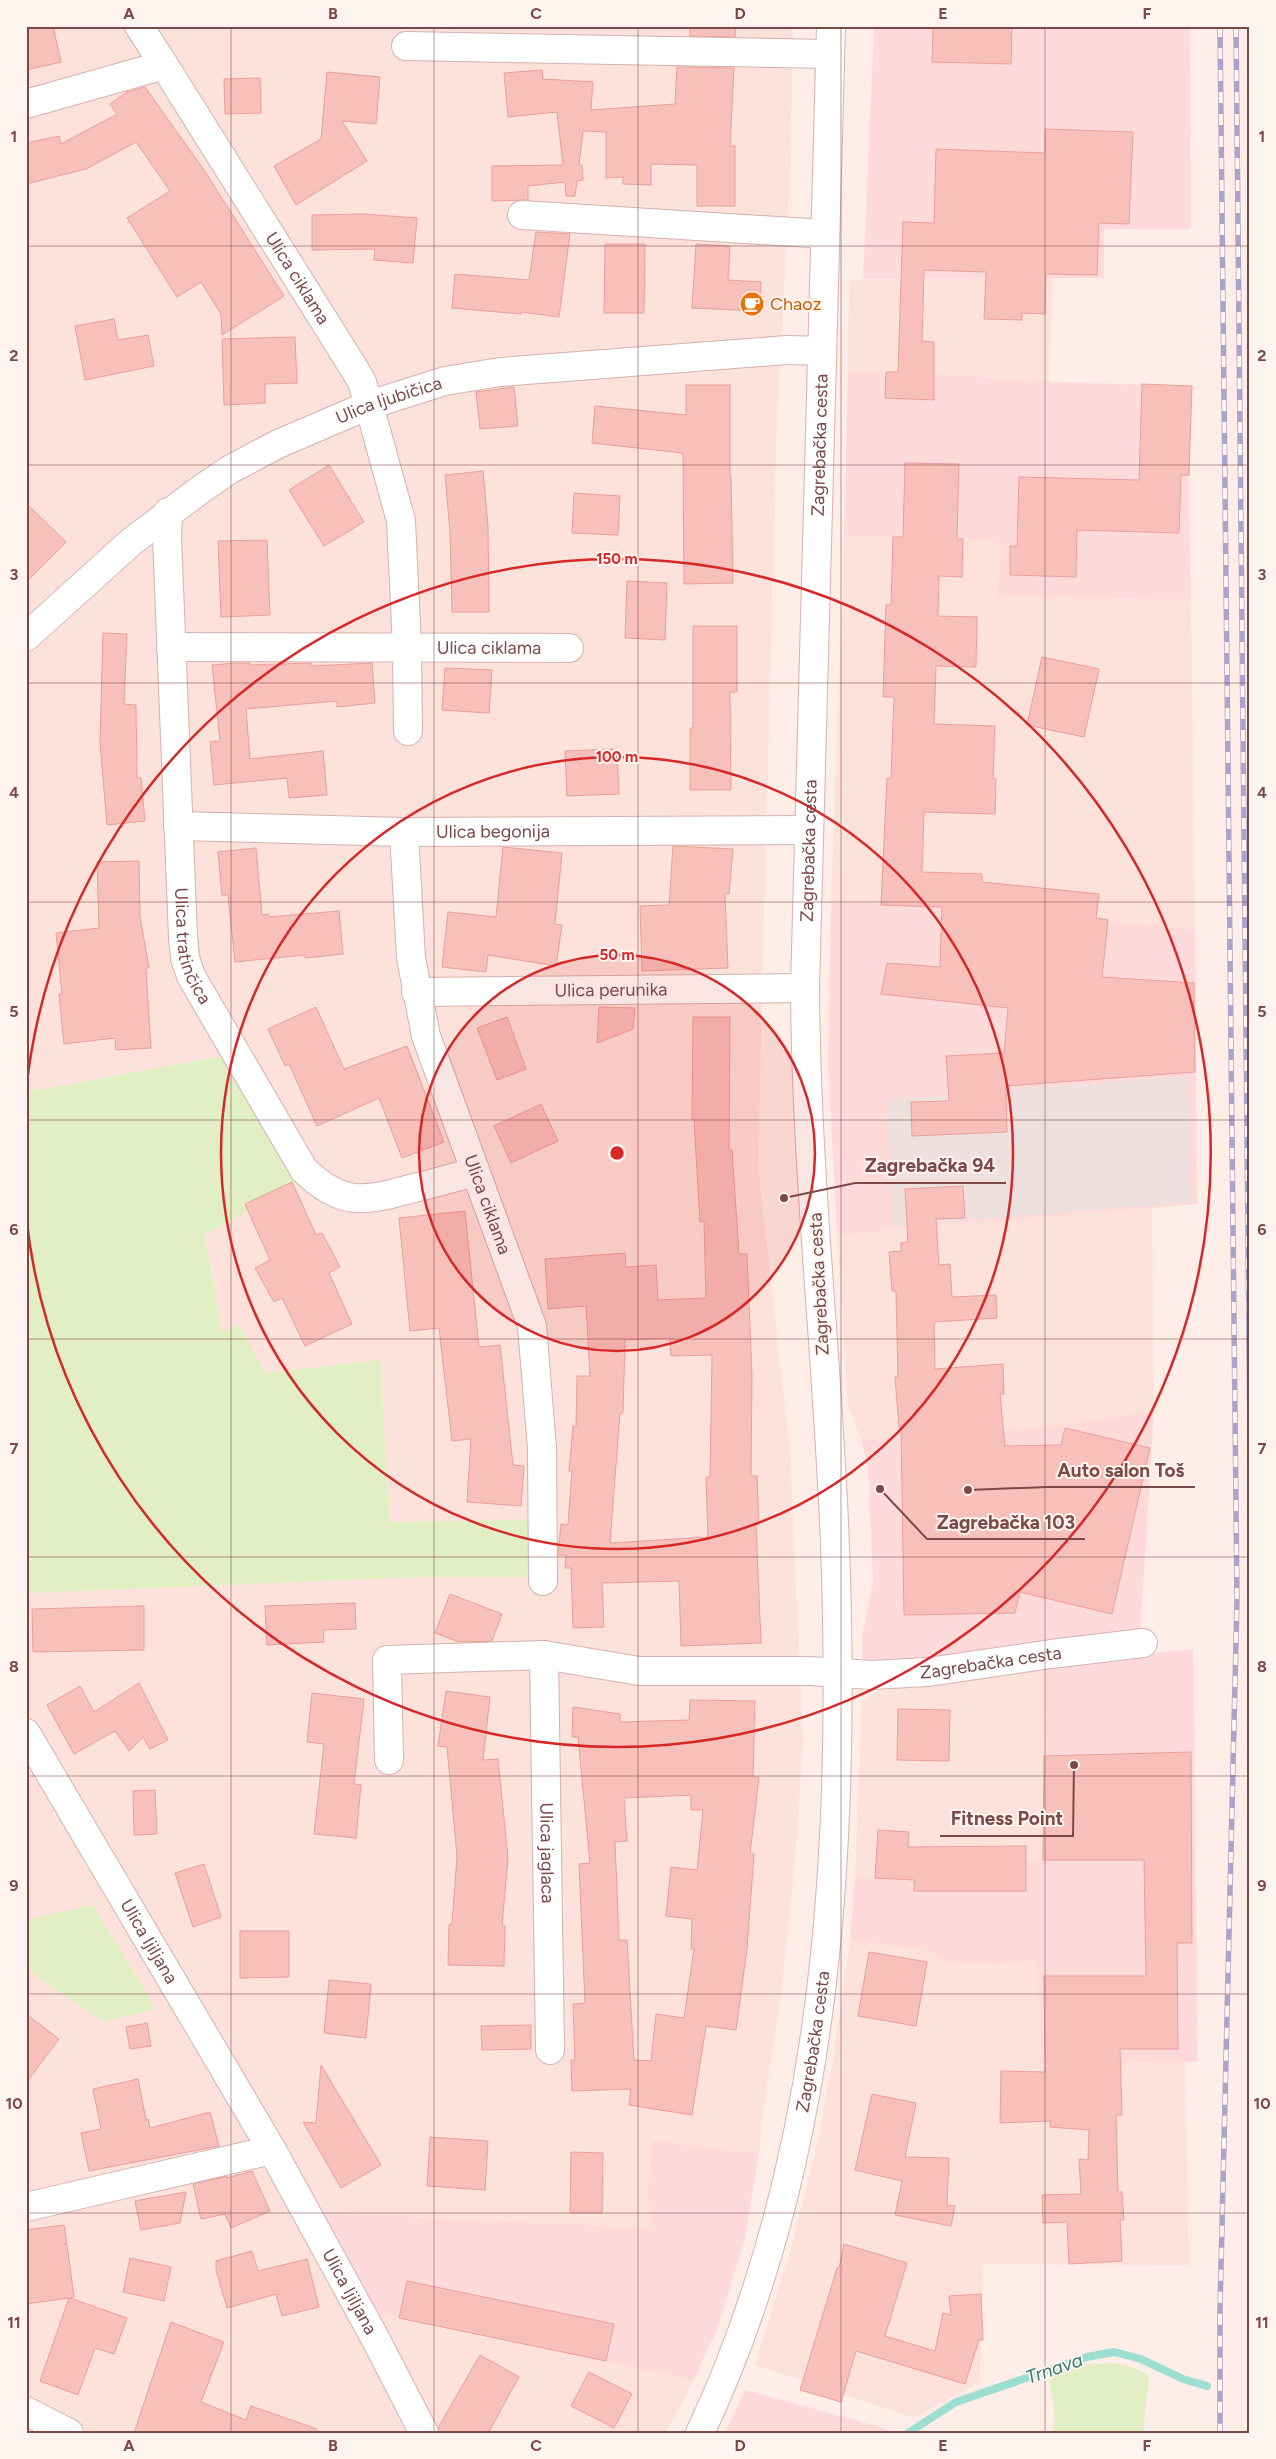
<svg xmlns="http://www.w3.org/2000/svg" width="1276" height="2459" viewBox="0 0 1276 2459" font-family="Figtree,sans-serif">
<rect width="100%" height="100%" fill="#feeee7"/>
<!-- residential -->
<g fill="#fce2da">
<polygon points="26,26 793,26 790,175 776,442 758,1166 790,1452 803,1741 796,1850 781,1996 763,2112 759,2154 652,2140 646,2205 652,2207 649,2228 320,2213 343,2306 694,2380 665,2433 26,2433 26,1593 419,1577 531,1577 558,1575 556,1520 390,1522 380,1360 264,1373 240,1325 221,1332 215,1289 204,1235 324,1171 309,1153 249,1051 26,1092"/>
<polygon points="1053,278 1049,382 936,374 848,371 849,280"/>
<polygon points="844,537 963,539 1001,543 997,597 1191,599 1195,930 981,906 831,902"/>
<polygon points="1152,1208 1154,1411 1056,1426 861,1440 848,1406 837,1235"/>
<polygon points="1046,1667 1043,1860 1026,1891 914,1891 875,1878 855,1876 862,1702 877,1691"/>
<polygon points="850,1940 928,1951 949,1963 1037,1960 1043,2063 1185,2062 1189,2265 983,2264 980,2382 914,2418 755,2365 792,2245 818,2141 834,2053"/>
</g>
<!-- commercial -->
<g fill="#ffdadb">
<polygon points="874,26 1190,26 1191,229 1104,229 1104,278 863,279"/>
<polygon points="848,371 936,374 1049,382 1192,386 1189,475 1191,599 997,597 1001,543 963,539 844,537"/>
<polygon points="831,902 981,906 1195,930 1197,1204 837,1235 828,1063"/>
<polygon points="1154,1411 1139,1655 1193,1649 1198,2062 1042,2063 1037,1961 948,1963 928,1951 850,1940 855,1876 905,1880 914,1891 1025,1891 1026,1863 1043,1859 1046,1667 867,1666 862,1657 862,1637 873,1582 868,1467 861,1440 1056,1426"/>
<polygon points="652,2140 759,2154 745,2238 717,2329 694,2380 367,2311 320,2213 649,2228 652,2207 646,2205"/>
<polygon points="745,2390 880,2427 891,2432 725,2433"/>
</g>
<!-- industrial -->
<polygon fill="#ede0de" points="1188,1076 1191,1202 892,1226 887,1100"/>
<!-- green -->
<g fill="#e2eec3">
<polygon points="223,1056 299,1184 204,1235 215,1289 221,1332 239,1325 265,1373 380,1360 390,1522 529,1520 531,1577 419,1577 26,1593 26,1092"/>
<polygon points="93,1905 156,2009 104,2022 34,1975 26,1960 26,1920"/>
<path d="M1108 2363C1124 2363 1135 2367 1149 2376L1143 2433H1052L1055 2418 1049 2377 1084 2365Z"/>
</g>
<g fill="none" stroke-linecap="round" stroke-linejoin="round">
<!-- stream -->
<polyline stroke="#9dded3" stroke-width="8" points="908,2433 956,2402 1087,2357 1114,2352 1141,2359 1183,2379 1207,2386"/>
</g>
<!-- building -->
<g fill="#f7c0bb" stroke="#eb9f9a" fill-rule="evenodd">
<polygon points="26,26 53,26 61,62 26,70"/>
<polygon points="690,26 736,26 735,37 690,36"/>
<polygon points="933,26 1012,26 1011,64 932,62"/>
<polygon points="677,67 734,68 730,146 735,146 735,206 697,206 697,165 651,164 651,185 623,184 623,177 606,178 606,132 583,131 579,165 582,165 583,180 577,181 575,196 566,196 565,182 528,186 528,200 492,201 492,166 563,165 557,112 508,117 504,73 542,70 543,79 593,82 591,110 675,104"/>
<polygon points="327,72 380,77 376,124 342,121 367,161 296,205 274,166 321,139"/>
<polygon points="260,78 261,113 225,114 224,79"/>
<polygon points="145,87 204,170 284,296 222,335 221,314 201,282 177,297 127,218 170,191 136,142 86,169 26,184 26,143 59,136 61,144 117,114 110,104 127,92"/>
<polygon points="1045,129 1133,132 1129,224 1099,223 1097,275 1046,274 1045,314 1022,313 1022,320 984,319 986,272 924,270 922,341 934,342 934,400 885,398 886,372 898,372 903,222 934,223 936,149 1045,153"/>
<polygon points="363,214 417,218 413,263 374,260 375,249 312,250 312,215"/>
<polygon points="536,232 570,234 559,317 521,312 521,314 452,308 455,274 529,280"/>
<polygon points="605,244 645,244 644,313 604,313"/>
<polygon points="696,244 730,246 728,280 761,282 759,311 692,308"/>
<polygon points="114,319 118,340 148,335 154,366 85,380 75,326"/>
<polygon points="295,337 297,383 265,384 265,403 224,405 222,339"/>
<polygon points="1142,384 1192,386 1189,475 1181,475 1179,533 1077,530 1076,577 1010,575 1010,546 1017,546 1019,477 1139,480"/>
<polygon points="686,385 730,385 730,477 731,477 733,583 684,584 683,453 592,443 595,406 686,415"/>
<polygon points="514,387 518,426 480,429 476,392"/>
<polygon points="905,463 959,464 957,539 963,539 962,577 939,576 938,616 977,617 976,667 936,666 934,724 995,726 993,779 996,779 995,814 924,812 922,872 982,874 982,882 1099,894 1096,918 1108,920 1102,977 1194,983 1195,1072 1006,1086 1007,1132 912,1136 911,1102 949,1101 946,1056 1004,1053 1008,1008 881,994 887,963 940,967 942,907 881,905 887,778 891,778 894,697 883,697 886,605 891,605 893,537 903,537"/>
<polygon points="329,465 364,522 324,546 289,490"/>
<polygon points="483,471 488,526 489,612 452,612 450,532 445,475"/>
<polygon points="574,493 620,496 618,535 572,533"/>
<polygon points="26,503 66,542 26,582"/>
<polygon points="267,540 270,615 221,617 218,541"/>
<polygon points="627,581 667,583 665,640 625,638"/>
<polygon points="693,626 737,626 737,692 730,692 731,790 690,790 690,728 693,728"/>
<polygon points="103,633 127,634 124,704 136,705 137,778 141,778 145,821 107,825 100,743"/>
<polygon points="1042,657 1099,669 1084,737 1027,725"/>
<polygon points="236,663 250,663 250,665 311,663 311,666 372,663 375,703 337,707 337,701 246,709 250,759 323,751 327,795 289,798 287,778 214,785 210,742 220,741 212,665"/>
<polygon points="445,668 492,670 489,713 442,710"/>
<polygon points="617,749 619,794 567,796 565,751"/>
<polygon points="673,846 733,849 729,894 725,894 728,968 642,971 640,906 669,905"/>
<polygon points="503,847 562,853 555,924 562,925 556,966 488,955 486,972 442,967 448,912 496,917"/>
<polygon points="256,848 262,915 269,914 269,917 339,911 343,954 305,958 305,955 235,962 228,895 222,895 218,852"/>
<polygon points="139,861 140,917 149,968 146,968 151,1048 116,1050 115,1038 64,1044 59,994 62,994 56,933 99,928 97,862"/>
<polygon points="316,1007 344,1069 407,1046 444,1142 402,1158 379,1098 317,1126 289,1064 285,1066 268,1029"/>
<polygon points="599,1007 635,1008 633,1029 597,1043"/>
<polygon points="507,1017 526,1069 497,1080 477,1028"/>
<path d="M693 1017H730L729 1150H732L739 1254H747L752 1375 751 1476H757L759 1525H756L761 1643 681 1646 679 1581 602 1583 604 1627 573 1628 571 1568H565L566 1555H558L561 1524 568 1525 572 1471H569L573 1426 576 1427 577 1376H590L586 1306 548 1309 545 1259 625 1253 626 1267 656 1265 658 1300 706 1298 704 1221 700 1222 694 1119H692ZM670 1338 671 1356 712 1355 710 1477H706L708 1537 610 1543 620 1413H623L625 1340Z"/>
<polygon points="541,1104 558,1141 511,1163 494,1126"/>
<polygon points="292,1182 316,1235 322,1233 340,1267 329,1273 352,1324 305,1346 282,1298 274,1302 255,1268 270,1260 245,1204"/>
<polygon points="963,1186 965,1218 936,1219 939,1265 950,1264 952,1297 996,1295 997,1318 934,1322 935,1369 1003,1364 1004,1394 1000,1394 1005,1446 1061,1445 1065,1428 1150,1448 1112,1614 1020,1592 1015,1613 904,1615 901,1427 899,1428 895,1377 898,1377 896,1291 892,1291 889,1252 901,1251 901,1243 908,1242 905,1189"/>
<polygon points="465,1211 479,1347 500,1345 513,1465 524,1466 521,1506 467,1502 471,1439 452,1441 439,1328 410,1331 399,1218"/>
<polygon points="450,1594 502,1614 492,1641 459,1642 435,1633"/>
<polygon points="355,1603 356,1629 323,1630 324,1642 267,1645 265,1606"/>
<polygon points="144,1606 144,1650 33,1652 32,1609"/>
<polygon points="139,1683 168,1740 150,1749 143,1737 129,1751 115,1731 74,1754 47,1705 80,1686 94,1712"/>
<polygon points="446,1691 490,1697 483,1760 498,1759 508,1858 502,1926 505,1926 504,1966 448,1965 449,1924 452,1924 457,1856 447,1747 438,1746"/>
<polygon points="312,1693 364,1699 354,1784 361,1785 356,1838 314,1834 324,1744 307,1742"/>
<path d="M690 1700 755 1701 753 1777H759L750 1854H754L747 1949 736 2030 706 2026 692 2115 629 2105 631 2089 572 2091 571 2060H575L573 2004 585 2003 579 1864 590 1863 578 1737H572L573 1707 620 1714V1722L689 1720ZM691 1795V1810H703L697 1870 671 1867 666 1916 692 1919 691 1949H694L684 2018 656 2014 651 2061 634 2060 627 1940H619L615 1842 627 1841 624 1798Z"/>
<polygon points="898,1709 950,1710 949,1761 897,1760"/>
<polygon points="1191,1752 1192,1943 1177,1943 1178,2049 1120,2049 1122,2115 1116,2115 1118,2192 1122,2192 1124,2220 1120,2220 1122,2261 1069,2264 1067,2222 1043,2223 1042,2195 1081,2194 1079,2159 1088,2160 1089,2130 1050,2127 1050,2121 1000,2123 1001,2071 1045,2072 1044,1976 1146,1976 1144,1860 1043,1860 1044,1756"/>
<polygon points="155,1790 157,1834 134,1835 133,1791"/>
<polygon points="878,1830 909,1832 908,1847 1026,1846 1026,1891 914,1891 914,1880 875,1878"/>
<polygon points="204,1864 221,1917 193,1927 175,1873"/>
<polygon points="240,1931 289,1931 289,1977 240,1978"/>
<polygon points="869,1952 927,1962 916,2026 858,2016"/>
<polygon points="329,1980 371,1984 366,2038 324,2033"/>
<polygon points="26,2014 59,2039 26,2083"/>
<polygon points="147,2023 151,2046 130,2049 126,2027"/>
<polygon points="531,2025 531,2049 482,2050 481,2026"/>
<polygon points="321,2065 381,2165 341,2188 303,2122 316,2123"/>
<polygon points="138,2079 146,2120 148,2119 150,2128 210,2112 219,2146 89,2171 81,2133 101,2129 93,2089"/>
<polygon points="872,2094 916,2103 905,2157 949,2158 947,2205 955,2206 951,2226 895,2215 902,2181 855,2170"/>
<polygon points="430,2137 488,2141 485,2190 427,2186"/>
<polygon points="571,2152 603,2153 602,2213 570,2213"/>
<polygon points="252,2171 270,2211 231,2228 225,2214 201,2219 193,2184 227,2176 227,2178"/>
<polygon points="186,2192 180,2223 141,2230 135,2201"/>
<polygon points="64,2225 67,2244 64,2244 67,2245 74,2297 70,2298 127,2318 114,2354 95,2348 78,2395 40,2381 69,2298 26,2304 26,2230"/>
<polygon points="844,2244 907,2263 885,2336 935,2351 943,2313 951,2315 949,2296 981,2294 983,2340 979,2340 965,2384 856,2351 841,2402 800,2390 837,2268 839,2268"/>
<polygon points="252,2251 258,2271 307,2259 319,2307 282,2316 276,2294 227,2308 216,2270 216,2261"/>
<polygon points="130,2258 171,2267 164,2301 123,2292"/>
<polygon points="407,2281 614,2324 606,2361 399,2318"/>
<polygon points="171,2322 224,2342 201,2402 246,2420 251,2406 317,2429 317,2433 134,2433"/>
<polygon points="480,2355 519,2377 488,2433 439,2433 438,2428"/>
<polygon points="589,2372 632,2394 614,2428 571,2406"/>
</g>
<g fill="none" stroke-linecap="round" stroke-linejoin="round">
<defs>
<g id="minor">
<polyline points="139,26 164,65"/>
<polyline points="406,46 830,54"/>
<path id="s1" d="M26 104 164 65 355 370 362 382 369 405 401 521 407 647 408 731"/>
<polyline points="522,215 825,234"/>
<path id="s2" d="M168 512 167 537 183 937 185 958 191 976 304 1170C342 1206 363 1202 410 1189 432 1184 453 1178 474 1172"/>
<path id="s3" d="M26 637 131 542 200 490 229 470 278 444 369 405 445 381 500 372 787 350 822 351"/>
<path id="s4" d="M171 647 569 648"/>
<path id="s5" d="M178 826 404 832 809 830"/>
<path id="s6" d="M404 832 411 958 426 1036 532 1326 542 1448 543 1581"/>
<path id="s7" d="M416 992 805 988"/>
<path id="s8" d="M544 1655 550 2050"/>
<path id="s9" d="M26 1733 272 2150"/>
<path id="s10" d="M389 1760 387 1660 544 1655 639 1671H810L871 1675 928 1672 1051 1654 1143 1643"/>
<path id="s11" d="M26 2207 272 2150 375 2338 424 2433"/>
<polyline points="26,2411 69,2433"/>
</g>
<g id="secondary">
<path id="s12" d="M700 2433C829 2160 846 1843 835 1546 828 1360 806 1175 805 988L831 26"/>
</g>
</defs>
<!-- minor casing -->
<use href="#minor" stroke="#d5b2ae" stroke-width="30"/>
<!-- secondary casing -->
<use href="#secondary" stroke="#dab2ad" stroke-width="30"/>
<!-- minor -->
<use href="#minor" stroke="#fff" stroke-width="28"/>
<!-- secondary -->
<use href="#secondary" stroke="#fff" stroke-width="28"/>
<defs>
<g id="rail">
<polyline points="1220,26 1237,1599 1220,2310 1220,2433"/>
<polyline points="1236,26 1250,1440"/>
</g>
</defs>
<!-- rail casing -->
<use href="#rail" stroke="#aba3cb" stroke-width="5.5"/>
<!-- rail -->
<use href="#rail" stroke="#fff4ef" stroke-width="4" stroke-dasharray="11" stroke-linecap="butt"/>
</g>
<!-- grid -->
<path fill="none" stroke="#7c4948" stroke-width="1" stroke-opacity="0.55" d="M231 26V2433M434 26V2433M638 26V2433M841 26V2433M1045 26V2433M26 246H1250M26 465H1250M26 683H1250M26 902H1250M26 1120H1250M26 1339H1250M26 1557H1250M26 1776H1250M26 1994H1250M26 2213H1250"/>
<!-- distance rings -->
<circle cx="617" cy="1153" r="198" fill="#d62828" fill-opacity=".12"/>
<g fill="none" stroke="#d62828" stroke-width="2.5">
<circle cx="617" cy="1153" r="198"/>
<circle cx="617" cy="1153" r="396"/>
<path d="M26 1091A594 594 0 1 1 26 1215"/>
</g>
<!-- icons -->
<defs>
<symbol id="cafe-disc" viewBox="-11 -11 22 22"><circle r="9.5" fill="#e8710a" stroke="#fff4ef"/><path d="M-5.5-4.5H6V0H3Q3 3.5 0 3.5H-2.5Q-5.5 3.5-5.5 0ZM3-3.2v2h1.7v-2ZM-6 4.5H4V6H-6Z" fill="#fff"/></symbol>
</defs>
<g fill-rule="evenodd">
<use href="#cafe-disc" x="738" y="290" width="28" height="28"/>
</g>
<g text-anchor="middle" stroke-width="4" stroke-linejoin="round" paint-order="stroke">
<!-- street labels -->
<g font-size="18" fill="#7c4948" stroke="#fff4ef">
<text dy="6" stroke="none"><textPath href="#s1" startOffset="395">Ulica ciklama</textPath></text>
<text dy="6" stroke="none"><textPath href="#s3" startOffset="438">Ulica ljubičica</textPath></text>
<text dy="6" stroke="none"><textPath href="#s12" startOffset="2008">Zagrebačka cesta</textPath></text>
<text dy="6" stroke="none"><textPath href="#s4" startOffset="318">Ulica ciklama</textPath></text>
<text dy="6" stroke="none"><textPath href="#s5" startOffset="315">Ulica begonija</textPath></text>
<text dy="6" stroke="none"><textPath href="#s12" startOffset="1602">Zagrebačka cesta</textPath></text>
<text dy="6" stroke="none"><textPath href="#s2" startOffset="436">Ulica tratinčica</textPath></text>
<text dy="6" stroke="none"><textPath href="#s7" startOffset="195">Ulica perunika</textPath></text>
<text dy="6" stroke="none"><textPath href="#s6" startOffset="385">Ulica ciklama</textPath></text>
<text transform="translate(819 1284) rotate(-93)" y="6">Zagrebačka cesta</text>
<text dy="6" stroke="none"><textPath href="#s10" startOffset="706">Zagrebačka cesta</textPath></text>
<text dy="6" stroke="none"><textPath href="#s8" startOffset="198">Ulica jaglaca</textPath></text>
<text dy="6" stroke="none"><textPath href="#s9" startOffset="242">Ulica ljiljana</textPath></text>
<text dy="6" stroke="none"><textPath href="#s12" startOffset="409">Zagrebačka cesta</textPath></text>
<text dy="6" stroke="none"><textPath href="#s11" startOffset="414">Ulica ljiljana</textPath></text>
</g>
<!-- food labels -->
<g font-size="18" fill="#c56008" stroke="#fff4ef" text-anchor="start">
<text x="770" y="310">Chaoz</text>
</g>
<!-- water labels -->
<g font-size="19" font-style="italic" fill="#367b70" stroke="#fff4ef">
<text transform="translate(1054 2368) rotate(-19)" y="7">Trnava</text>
</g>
</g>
<circle cx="617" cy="1153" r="8" fill="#d62828" stroke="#fff4ef" stroke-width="2.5"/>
<g font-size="15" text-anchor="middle" font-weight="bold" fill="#d62828" stroke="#fff4ef" stroke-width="4" stroke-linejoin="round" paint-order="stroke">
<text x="617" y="564">150 m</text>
<text x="617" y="762">100 m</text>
<text x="617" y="960">50 m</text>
</g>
<!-- callouts -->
<path fill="none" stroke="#7c4948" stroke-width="2" d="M784 1198L855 1183H1006M968 1490L1047 1487H1195M880 1489L927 1539H1085M1074 1765L1073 1836H940"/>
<g fill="#7c4948" stroke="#fff4ef" stroke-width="2">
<circle cx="784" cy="1198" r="5"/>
<circle cx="968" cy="1490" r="5"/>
<circle cx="880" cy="1489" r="5"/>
<circle cx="1074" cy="1765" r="5"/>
</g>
<g font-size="19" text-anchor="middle" font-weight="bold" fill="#7c4948" stroke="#fff4ef" stroke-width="4" stroke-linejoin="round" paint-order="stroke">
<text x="930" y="1172">Zagrebačka 94</text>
<text x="1121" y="1477">Auto salon Toš</text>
<text x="1006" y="1529">Zagrebačka 103</text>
<text x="1007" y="1825">Fitness Point</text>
</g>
<!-- border -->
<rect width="1276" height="2459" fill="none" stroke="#fff4ef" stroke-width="55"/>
<rect x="28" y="28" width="1220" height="2404" fill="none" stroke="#7c4948" stroke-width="2"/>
<g font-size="16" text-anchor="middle" font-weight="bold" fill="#7c4948">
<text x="129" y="19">A</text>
<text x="333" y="19">B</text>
<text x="536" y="19">C</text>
<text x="740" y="19">D</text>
<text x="943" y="19">E</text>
<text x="1147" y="19">F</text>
<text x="14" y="142">1</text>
<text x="1262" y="142">1</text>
<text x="14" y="361">2</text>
<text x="1262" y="361">2</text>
<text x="14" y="580">3</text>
<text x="1262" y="580">3</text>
<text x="14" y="798">4</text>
<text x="1262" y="798">4</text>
<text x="14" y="1017">5</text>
<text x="1262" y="1017">5</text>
<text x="14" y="1235">6</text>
<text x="1262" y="1235">6</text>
<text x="14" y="1454">7</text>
<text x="1262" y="1454">7</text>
<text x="14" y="1672">8</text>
<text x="1262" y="1672">8</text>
<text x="14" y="1891">9</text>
<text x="1262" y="1891">9</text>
<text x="14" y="2109">10</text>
<text x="1262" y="2109">10</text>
<text x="14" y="2328">11</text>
<text x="1262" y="2328">11</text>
<text x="129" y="2451">A</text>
<text x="333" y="2451">B</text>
<text x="536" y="2451">C</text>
<text x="740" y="2451">D</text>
<text x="943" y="2451">E</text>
<text x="1147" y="2451">F</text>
</g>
</svg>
